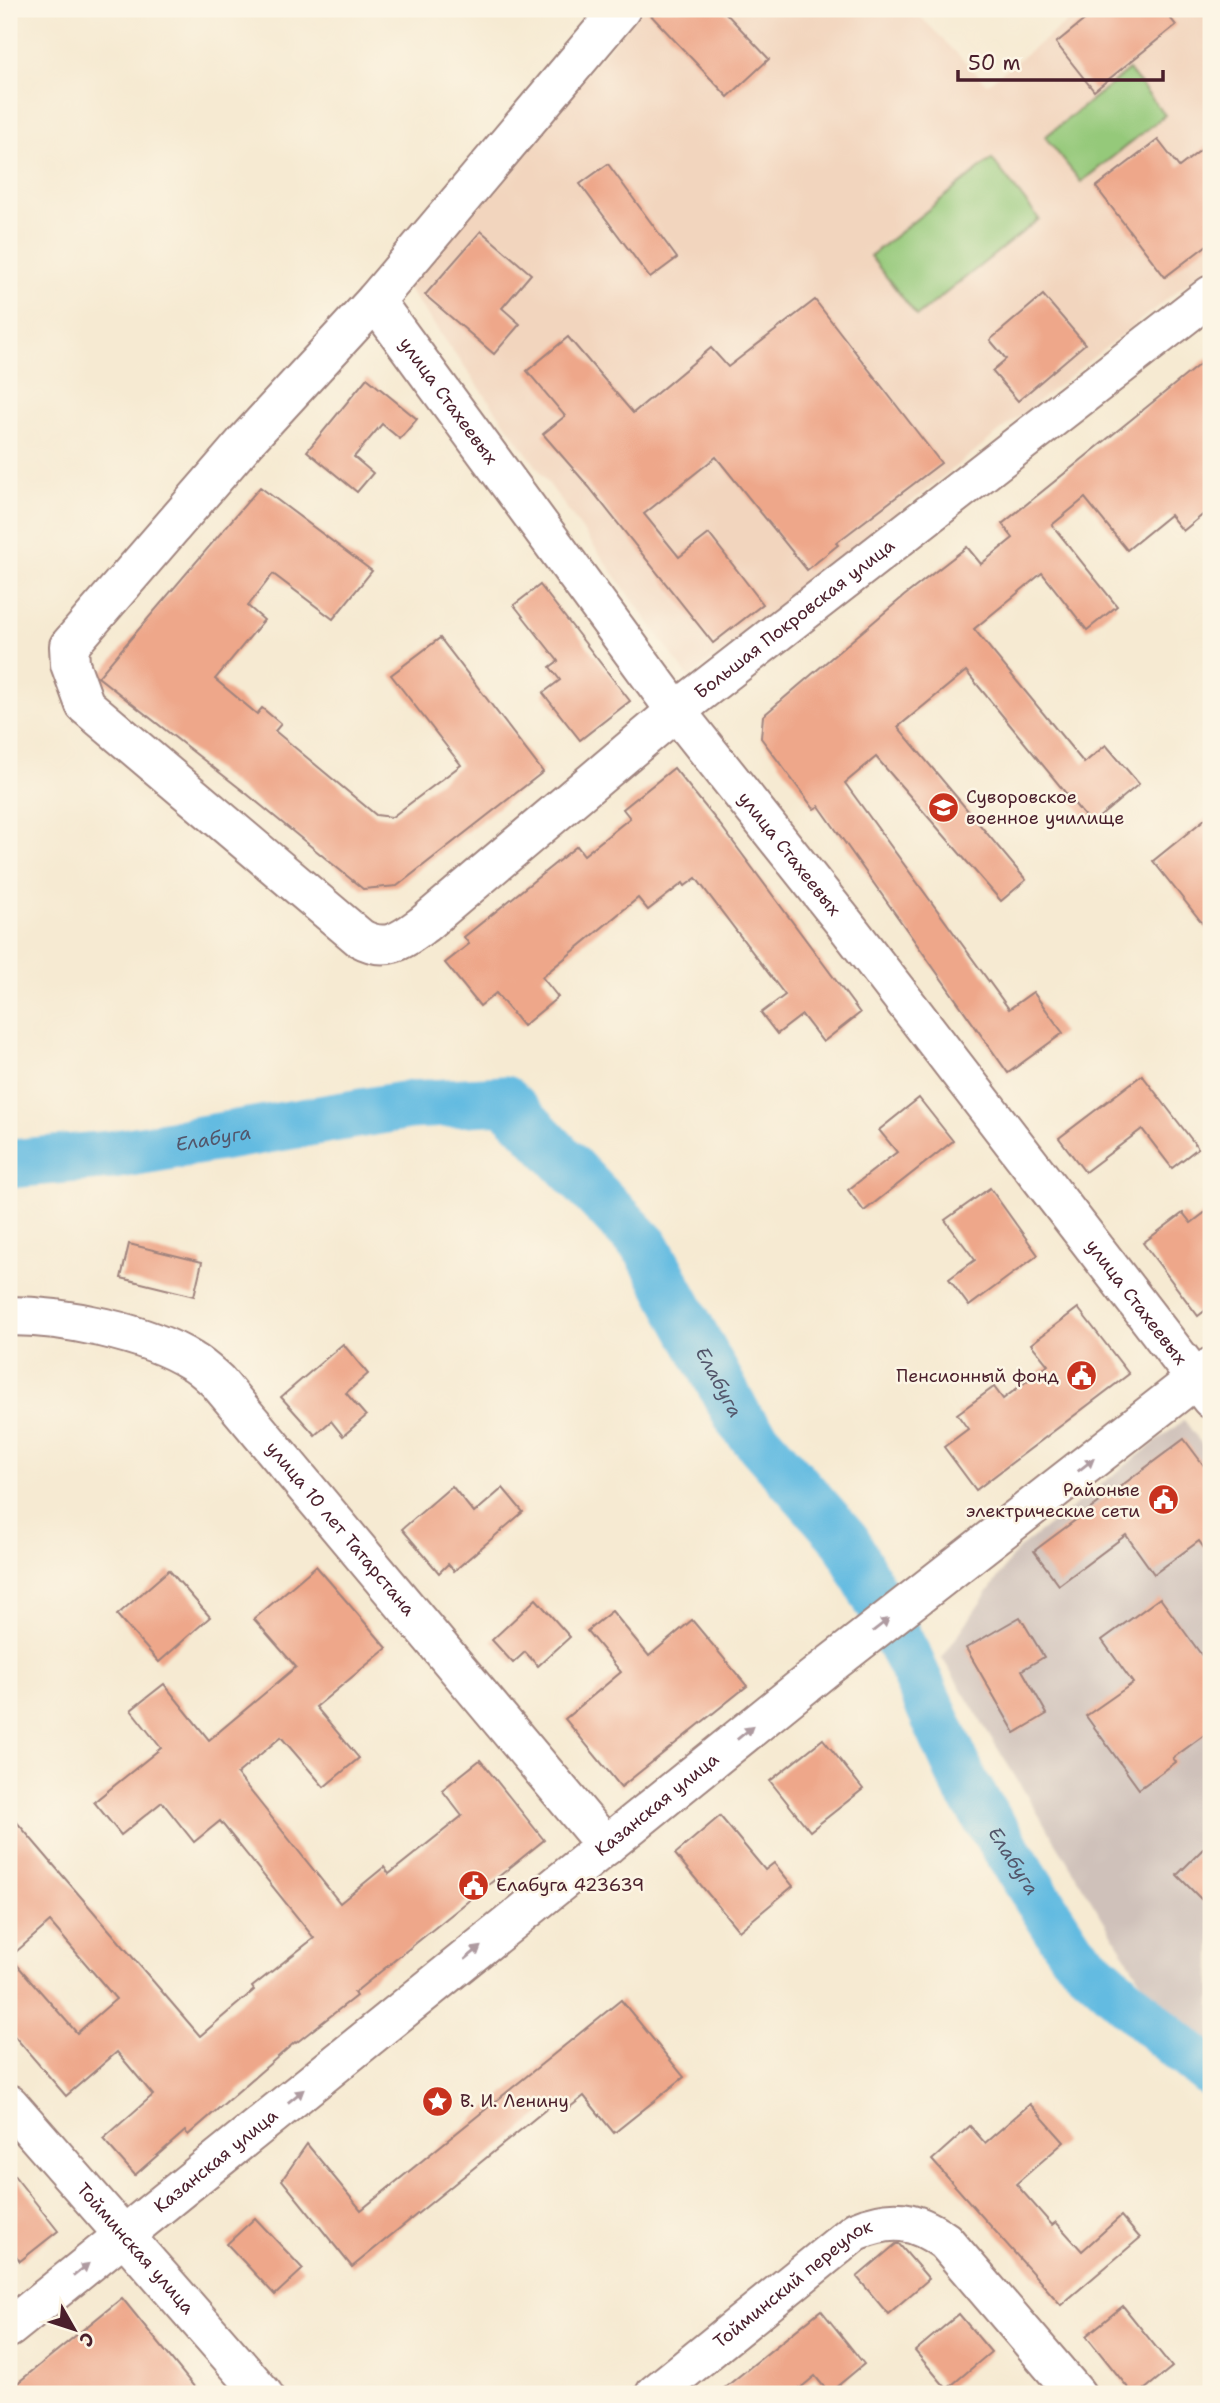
<svg xmlns="http://www.w3.org/2000/svg" width="1220" height="2403" viewBox="0 0 1220 2403" font-family="'Shantell Sans',sans-serif">
<rect width="100%" height="100%" fill="#fcf5e5"/>
<filter id="ink" filterUnits="userSpaceOnUse"><feTurbulence type="fractalNoise" baseFrequency=".0143" numOctaves="2"/><feDisplacementMap in="SourceGraphic" scale="14" xChannelSelector="R" yChannelSelector="G"/><feConvolveMatrix kernelMatrix="1 2 1 2 8 2 1 2 1" color-interpolation-filters="sRGB"/></filter>
<filter id="wash" filterUnits="userSpaceOnUse"><feTurbulence type="fractalNoise" baseFrequency=".00686" numOctaves="4" result="noise"/><feDisplacementMap in="SourceGraphic" scale="28" xChannelSelector="R" yChannelSelector="G"/><feGaussianBlur stdDeviation="1.57" result="paint"/><feColorMatrix in="noise" values="0 0 0 0 0 0 0 0 0 0 0 0 0 0 0 0 0 1.4 0 .05"/><feComposite in="paint" operator="in"/></filter>
<g filter="url(#wash)">
<rect width="100%" height="100%" fill="#f6ead2"/>
<!-- built -->
<polygon fill="#f2d5be" points="642,9 913,9 987,84 1084,9 1211,9 1211,264 689,678 404,283"/>
<!-- industrial -->
<polygon fill="#cfc1ba" points="1184,1420 1211,1457 1211,1774 1208,1776 1211,1780 1211,2043 1164,2018 942,1658 1017,1550"/>
<!-- green -->
<g fill="#95c97a" stroke="#707452" stroke-width="2">
<polygon points="1129,70 1165,115 1081,182 1045,137"/>
<polygon points="992,159 1039,219 917,316 870,256"/>
</g>
<g fill="none" stroke-linecap="round" stroke-linejoin="round">
<!-- river -->
<path stroke="#64bbe1" stroke-width="49" id="s1" d="M9 1164 112 1155 409 1105 505 1100 647 1248 741 1422 846 1541 909 1660 965 1784 1072 1952 1161 2032 1211 2073"/>
</g>
<g id="blocks">
<!-- building -->
<g fill="#eea78a" fill-rule="evenodd">
<polygon points="645,9 722,9 769,59 728,97"/>
<polygon points="1098,9 1163,9 1176,25 1094,91 1056,43"/>
<polygon points="1158,140 1179,167 1211,142 1211,242 1165,277 1096,187"/>
<polygon points="608,164 677,258 650,278 580,184"/>
<polygon points="481,231 531,274 502,308 520,324 494,354 425,295"/>
<polygon points="1043,295 1085,344 1018,401 992,371 1006,359 990,340"/>
<polygon points="815,300 941,463 836,543 838,545 807,570 716,457 644,514 679,557 709,534 763,604 713,643 589,487 543,434 565,416 527,371 568,337 633,413 711,348 728,367"/>
<polygon points="1211,355 1211,508 1183,531 1170,515 1127,550 1085,498 1052,525 1117,606 1087,630 1042,573 974,629 1084,763 1106,745 1139,784 1091,824 966,671 898,727 1026,880 1001,901 876,757 845,783 1009,1009 1033,992 1063,1033 1008,1073 819,806 814,809 761,738 763,716 904,596 967,547 981,564 1013,538 1002,524"/>
<polygon points="367,378 417,419 400,439 382,424 354,457 373,473 357,492 307,451"/>
<polygon points="260,487 372,571 333,619 273,574 248,606 264,620 215,679 257,714 262,708 281,724 275,731 376,815 392,817 461,765 391,675 440,638 543,772 397,886 363,889 247,794 98,677"/>
<polygon points="540,585 630,701 580,740 543,693 560,680 550,667 558,661 514,605"/>
<polygon points="674,768 722,827 860,1013 823,1042 802,1015 777,1034 761,1013 785,995 696,878 685,886 683,883 648,910 638,898 542,977 558,997 523,1026 496,993 480,1006 445,963 469,944 464,937 577,846 584,855 630,818 623,809"/>
<polygon points="1211,814 1211,934 1153,861"/>
<polygon points="1142,1075 1198,1148 1172,1168 1142,1129 1085,1172 1059,1138"/>
<polygon points="919,1098 953,1141 864,1211 848,1190 897,1152 879,1130"/>
<polygon points="990,1188 1038,1255 969,1306 949,1279 975,1260 945,1220"/>
<polygon points="1211,1208 1211,1306 1198,1316 1143,1243 1183,1213 1191,1223"/>
<polygon points="129,1244 202,1262 194,1296 121,1278"/>
<polygon points="1078,1308 1129,1374 976,1490 944,1447 968,1429 957,1414 994,1387 1003,1399 1048,1365 1031,1344"/>
<polygon points="343,1344 368,1374 346,1393 366,1416 343,1436 331,1421 315,1435 281,1397"/>
<polygon points="1184,1439 1211,1475 1211,1558 1199,1541 1154,1574 1126,1535 1059,1585 1034,1551"/>
<polygon points="452,1486 474,1513 503,1488 523,1512 454,1571 448,1564 439,1573 402,1529"/>
<path d="M316 1566 387 1648 316 1707 359 1758 324 1787 281 1737 237 1774 340 1903 384 1867 389 1874 462 1816 442 1790 480 1760 544 1840 354 1993 356 1996 296 2043 295 2042 188 2135 185 2131 135 2175 103 2139 153 2095 117 2052 66 2096 9 2030V1813L200 2036 254 1990 252 1987 314 1938 220 1821 194 1842 162 1802 121 1835 94 1802 161 1748 131 1710 164 1684 209 1740 296 1667 254 1619ZM50 1922 116 1999 77 2033 10 1957Z"/>
<polygon points="169,1570 210,1617 159,1662 117,1615"/>
<polygon points="1160,1598 1211,1668 1211,1730 1173,1758 1176,1762 1139,1789 1086,1716 1133,1683 1102,1640"/>
<polygon points="536,1599 570,1637 538,1666 525,1652 513,1663 492,1640"/>
<polygon points="612,1611 649,1656 692,1620 747,1686 621,1787 565,1719 621,1672 587,1631"/>
<polygon points="1020,1617 1044,1657 1022,1670 1047,1714 1015,1733 966,1648"/>
<polygon points="823,1739 863,1789 810,1831 770,1781"/>
<polygon points="720,1816 765,1870 774,1863 793,1886 739,1931 675,1854"/>
<polygon points="1211,1841 1211,1909 1177,1875"/>
<polygon points="621,2000 684,2077 614,2133 584,2096 564,2112 555,2102 352,2267 282,2180 307,2144 361,2210"/>
<polygon points="1030,2104 1064,2142 1016,2184 1052,2225 1056,2222 1082,2251 1121,2216 1140,2238 1061,2305 932,2160 970,2126 985,2143"/>
<polygon points="9,2169 58,2231 20,2261 9,2246"/>
<polygon points="255,2218 303,2269 275,2295 227,2244"/>
<polygon points="896,2244 899,2244 929,2279 888,2314 857,2277"/>
<polygon points="122,2298 200,2394 9,2394 9,2390"/>
<polygon points="1123,2306 1172,2367 1139,2394 1133,2394 1086,2336"/>
<polygon points="821,2310 864,2364 829,2393 815,2376 793,2394 717,2394"/>
<polygon points="959,2314 991,2352 947,2389 915,2351"/>
</g>
</g>
</g>
<g filter="url(#ink)">
<use href="#blocks" fill-opacity="0" stroke="#a0847e" stroke-width="2"/>
<g fill="none" stroke-linecap="round" stroke-linejoin="round">
<defs>
<g id="minor">
<path id="s2" d="M621 9 375 301 247 440 69 646 70 664 85 705 360 938C387 953 402 940 424 924L676 711 1211 295"/>
<path id="s3" d="M375 301 676 711 842 920 1211 1399"/>
<path id="s4" d="M9 1316C63 1316 146 1332 192 1361 201 1366 209 1374 217 1381L606 1846"/>
<path id="s5" d="M9 2104 263 2394"/>
<path id="s6" d="M9 2328 827 1667 1211 1367"/>
<path id="s7" d="M655 2394 856 2231C892 2216 914 2219 945 2241L1076 2394"/>
</g>
</defs>
<!-- minor casing -->
<use href="#minor" stroke="#a0847e" stroke-width="42"/>
<!-- minor -->
<use href="#minor" stroke="#fff" stroke-width="38"/>
</g>
<!-- one-way arrows -->
<defs><path id="oneway-solid" d="M-6-.8H1V-3.2L6.5 0L1 3.2V.8H-6Z" transform="scale(1.75)"/></defs>
<g fill="#ae9aa0">
<use href="#oneway-solid" transform="translate(1086 1465) rotate(-38)"/>
<use href="#oneway-solid" transform="translate(881 1625) rotate(-38)"/>
<use href="#oneway-solid" transform="translate(745 1733) rotate(-39)"/>
<use href="#oneway-solid" transform="translate(473 1953) rotate(-39)"/>
<use href="#oneway-solid" transform="translate(296 2096) rotate(-39)"/>
<use href="#oneway-solid" transform="translate(81 2270) rotate(-39)"/>
</g>
</g>
<!-- icons -->
<defs>
<symbol id="university-disc" viewBox="-11 -11 22 22"><circle r="9.5" fill="#c8321e" stroke="#fcf5e5"/><path d="M0-5L7-2L0 1L-7-2ZM-4 1L0 2.5L4 1V4Q0 6-4 4Z" fill="#fff"/></symbol>
<symbol id="civic-disc" viewBox="-11 -11 22 22"><circle r="9.5" fill="#c8321e" stroke="#fcf5e5"/><path d="M-.6-6.5H3V-4.5H.6V-3L4-1V1h2V6H-6V1h2V-1L-.6-3ZM-1.2 2.5V6h2.4V2.5Z" fill="#fff"/></symbol>
<symbol id="sight-disc" viewBox="-11 -11 22 22"><circle r="9.5" fill="#c8321e" stroke="#fcf5e5"/><path d="M0-6L1.8-2.2L6-1.7L2.9 1.2L3.7 5.4L0 3.3L-3.7 5.4L-2.9 1.2L-6-1.7L-1.8-2.2Z" fill="#fff"/></symbol>
</defs>
<g fill-rule="evenodd">
<use href="#university-disc" x="926" y="790" width="35" height="35"/>
<use href="#civic-disc" x="1064" y="1358" width="35" height="35"/>
<use href="#civic-disc" x="1146" y="1482" width="35" height="35"/>
<use href="#civic-disc" x="456" y="1868" width="35" height="35"/>
<use href="#sight-disc" x="420" y="2084" width="35" height="35"/>
</g>
<g text-anchor="middle" stroke-width="5" stroke-linejoin="round" paint-order="stroke">
<!-- street labels -->
<g font-size="18" fill="#4a1f2b" stroke="#fcf5e5">
<text dy="6" stroke="none"><textPath href="#s3" startOffset="124">улица Стахеевых</textPath></text>
<text dy="6" stroke="none"><textPath href="#s2" startOffset="1816">Большая Покровская улица</textPath></text>
<text dy="6" stroke="none"><textPath href="#s3" startOffset="691">улица Стахеевых</textPath></text>
<text dy="6" stroke="none"><textPath href="#s3" startOffset="1258">улица Стахеевых</textPath></text>
<text dy="6" stroke="none"><textPath href="#s4" startOffset="415">улица 10 лет Татарстана</textPath></text>
<text dy="6" stroke="none"><textPath href="#s6" startOffset="833">Казанская улица</textPath></text>
<text dy="6" stroke="none"><textPath href="#s6" startOffset="266">Казанская улица</textPath></text>
<text dy="6" stroke="none"><textPath href="#s5" startOffset="192">Тойминская улица</textPath></text>
<text dy="6" stroke="none"><textPath href="#s7" startOffset="177">Тойминский переулок</textPath></text>
</g>
<!-- poi labels -->
<g font-size="18" fill="#4a1f2b" stroke="#fcf5e5" text-anchor="start">
<text x="966" y="803">Суворовское<tspan x="966" dy="21">военное училище</tspan></text>
<text x="1059" y="1382" text-anchor="end">Пенсионный фонд</text>
<text x="1140" y="1496" text-anchor="end">Районые<tspan x="1140" dy="21">электрические сети</tspan></text>
<text x="496" y="1891">Елабуга 423639</text>
<text x="460" y="2107">В. И. Ленину</text>
</g>
<!-- water labels -->
<g font-size="19" font-style="italic" fill="#53566b" stroke="#fcf5e5">
<text dy="7" stroke="none"><textPath href="#s1" startOffset="206">Елабуга</textPath></text>
<text dy="7" stroke="none"><textPath href="#s1" startOffset="858">Елабуга</textPath></text>
<text dy="7" stroke="none"><textPath href="#s1" startOffset="1424">Елабуга</textPath></text>
</g>
</g>
<!-- margin -->
<rect width="1220" height="2403" fill="none" stroke="#fcf5e5" stroke-width="35"/>
<!-- north arrow -->
<g transform="translate(74 2329) rotate(129)" stroke="#fcf5e5" stroke-width="5" paint-order="stroke">
<path d="M0-5L12 26L0 18L-12 26Z" fill="#4a1f2b"/>
<text y="-10" font-size="19" font-weight="bold" text-anchor="middle" fill="#4a1f2b">С</text>
</g>
<!-- scale -->
<path d="M958 70v10h205v-10" fill="none" stroke="#4a1f2b" stroke-width="3.5"/>
<text x="968" y="70" font-size="21" fill="#4a1f2b" stroke="#fcf5e5" stroke-width="5" paint-order="stroke">50 m</text>
</svg>
